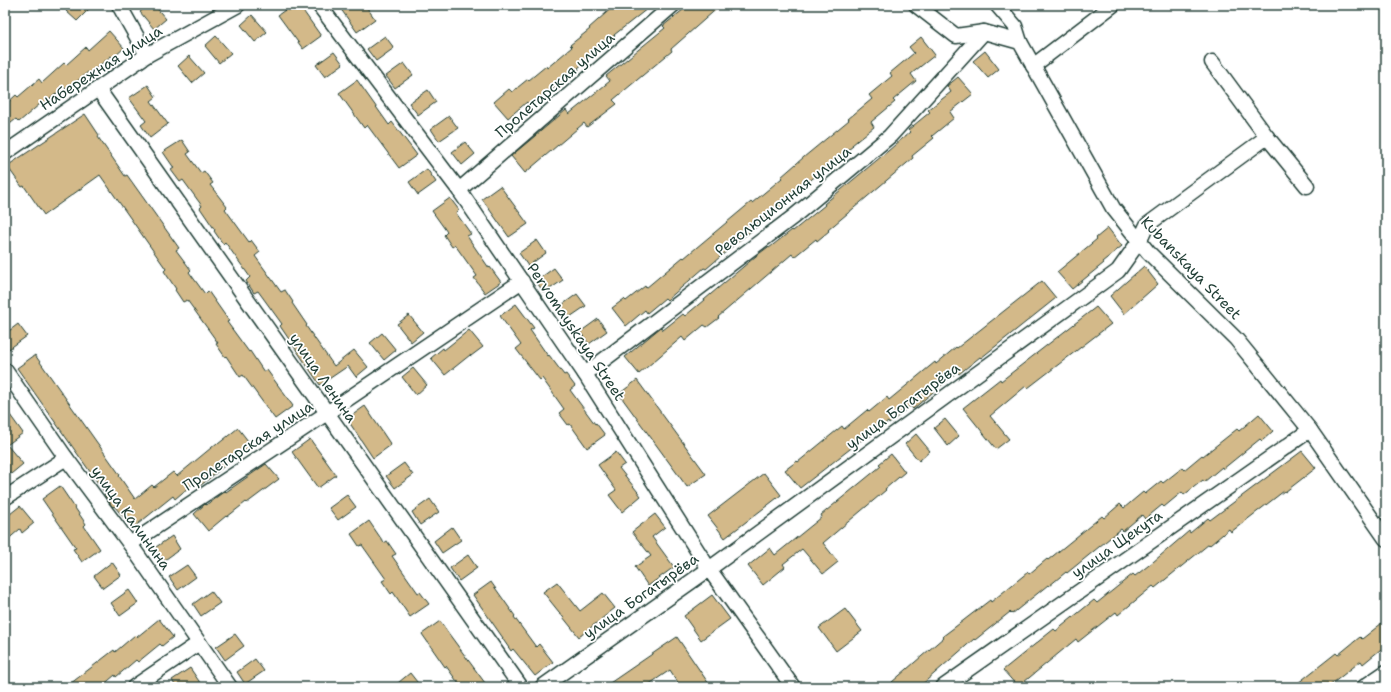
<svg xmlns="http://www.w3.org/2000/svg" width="1391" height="692" viewBox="0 0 1391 692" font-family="'Shantell Sans',sans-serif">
<rect width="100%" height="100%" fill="#fff"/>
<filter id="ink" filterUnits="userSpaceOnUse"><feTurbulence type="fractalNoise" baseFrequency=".025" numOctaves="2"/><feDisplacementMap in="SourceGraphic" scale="8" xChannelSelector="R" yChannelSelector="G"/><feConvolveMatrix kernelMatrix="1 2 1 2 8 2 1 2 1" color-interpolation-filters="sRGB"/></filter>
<g filter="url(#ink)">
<!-- building -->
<g fill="#d3b989" stroke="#1f3d34">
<polygon points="72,5 93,5 77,21 66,11"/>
<polygon points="148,5 154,5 166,19 154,29 140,12"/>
<polygon points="292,5 299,5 321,36 303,49 278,15"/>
<polygon points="338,5 365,5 375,19 357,32"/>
<polygon points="615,5 652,5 614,35 615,35 595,52 596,53 578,68 579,70 567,79 567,78 548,93 547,92 530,106 527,102 508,118 494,102 509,89 512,92 528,79 529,80 546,66 547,68 572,47 570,45 590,29 589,28"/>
<polygon points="681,5 721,5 671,49 672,51 613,100 617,104 587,127 584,123 525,173 511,156 566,110 569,114 610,81 606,76 665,28 663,26 684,9"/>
<polygon points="252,15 267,32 255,42 241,25"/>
<polygon points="109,31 124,48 113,58 111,56 89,74 88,72 67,90 64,87 42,106 40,104 19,122 16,119 5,128 5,105 16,95 18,97 39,79 42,83 64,63 66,65 86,47 88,50"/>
<polygon points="216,36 231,53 219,63 205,46"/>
<polygon points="385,36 394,48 376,61 367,49"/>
<polygon points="921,37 935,55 911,74 916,81 893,100 895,102 871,122 874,127 852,145 853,146 807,183 807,184 785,203 786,204 741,239 706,269 704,268 667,300 665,298 647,313 645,310 626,326 612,308 624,299 626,301 645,286 646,288 683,257 684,258 751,202 752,203 782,178 781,177 804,157 849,120 848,119 872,99 869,95 892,76 890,73 914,53 909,47"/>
<polygon points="985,51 999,69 988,78 973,61"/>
<polygon points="334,52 343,64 325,77 316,65"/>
<polygon points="189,56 204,73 192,83 178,66"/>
<polygon points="404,63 413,75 395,88 386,76"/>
<polygon points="958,77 973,94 950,112 954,118 932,136 934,138 912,156 913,158 828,230 829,231 817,241 816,239 794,257 792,254 718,317 719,318 707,327 704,325 685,341 682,337 639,374 625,357 661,327 663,330 683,314 685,316 756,256 768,247 769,248 792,230 793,231 825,205 824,204 888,151 910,132 908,130 930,112 928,110 951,92 947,86"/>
<polygon points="357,80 389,125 392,122 417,155 399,168 367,125 364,128 339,93"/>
<polygon points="148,85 156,97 151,101 168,124 150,138 141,125 146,121 129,98"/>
<polygon points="428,90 436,102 418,115 409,103"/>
<polygon points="85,114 99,135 98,137 125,176 127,175 179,248 176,250 191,270 189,272 205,294 208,291 229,321 227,322 249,352 250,351 264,372 267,370 293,406 275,419 243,375 240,377 226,356 225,357 216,344 218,343 187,300 183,302 175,290 176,289 164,271 166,269 100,175 44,215 24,186 22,187 7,166"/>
<polygon points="449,116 458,128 439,141 431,129"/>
<polygon points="182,140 190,152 187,154 201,173 204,171 213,183 210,185 227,207 225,209 249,242 251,240 260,252 255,256 281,292 285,290 293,302 292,303 307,325 306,326 334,366 354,350 368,367 356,377 348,366 320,385 280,326 282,324 258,291 254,293 246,281 250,277 225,242 223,244 214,231 215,230 200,208 202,206 183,180 180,182 171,170 174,168 163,152"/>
<polygon points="465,142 475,154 462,165 452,152"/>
<polygon points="427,169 436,182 418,195 409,182"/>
<polygon points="500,186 528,224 509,237 482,199"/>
<polygon points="450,198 459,210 456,213 471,234 467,236 489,268 490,267 501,282 485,293 474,278 477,276 455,245 452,247 444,235 447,232 432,211"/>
<polygon points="1108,228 1122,246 1102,262 1104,263 1072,289 1057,272 1097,239 1096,238"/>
<polygon points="537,240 546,253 528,266 519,253"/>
<polygon points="1144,266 1158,284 1124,314 1110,296"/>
<polygon points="554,268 563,280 544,293 536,281"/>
<polygon points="1042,281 1056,298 981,358 980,357 959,374 957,372 913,409 910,406 889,424 888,422 869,437 868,435 800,488 785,470 797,461 798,462 842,426 844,429 867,410 869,412 887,397 889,400 935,362 936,364 956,347 957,348"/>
<polygon points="577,294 586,306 567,319 559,307"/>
<polygon points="516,304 534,328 530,330 548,356 549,355 564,375 566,374 575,386 570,390 595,424 596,423 605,435 587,448 570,424 568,425 559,413 564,409 542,378 540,380 516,349 521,345 500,316"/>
<polygon points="1096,307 1111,324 1028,388 1026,386 990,416 1009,439 996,449 963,408 1000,379 1001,381"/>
<polygon points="409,315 423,332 411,342 397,324"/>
<polygon points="598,319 607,331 589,344 580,332"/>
<polygon points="18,324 27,336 9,349 5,344 5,334"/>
<polygon points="469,330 483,347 471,356 470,355 445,375 431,358 443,348 444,350"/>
<polygon points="382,333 396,350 384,360 370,343"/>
<polygon points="35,355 120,475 119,476 135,499 152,485 154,487 173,472 177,476 217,443 218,444 238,428 252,446 240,455 239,454 200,486 196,481 175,499 173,496 133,528 114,506 113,507 111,505 104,494 105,493 17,368"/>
<polygon points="413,368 427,385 416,395 402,377"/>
<polygon points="637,380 706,474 687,487 619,394"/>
<polygon points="365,406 391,445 373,458 347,419"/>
<polygon points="5,408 23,433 7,445 23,464 11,474 5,467"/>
<polygon points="1259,414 1273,431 1262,441 1260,439 1223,469 1222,467 1204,482 1203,480 1184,495 1182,492 1164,507 1162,505 1145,519 1142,515 1123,531 1121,529 1067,573 1066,572 1049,586 1048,585 1012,614 1010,612 975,640 974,639 919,687 895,687 892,682 944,637 943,636 955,627 990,600 991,602 1028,572 1029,574 1047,559 1048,560 1102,516 1104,518 1120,504 1124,508 1143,492 1145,494 1161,481 1163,483 1182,468 1184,470 1202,455 1203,456 1237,429 1239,431"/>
<polygon points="945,419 959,436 948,446 934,428"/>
<polygon points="916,434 930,451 919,461 905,444"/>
<polygon points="310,439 336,475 318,488 292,452"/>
<polygon points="1302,451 1316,468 1285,492 1284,491 1231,532 1229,529 1210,545 1209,544 1155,588 1153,586 1118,615 1116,612 1078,642 1076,639 1018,687 1003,670 1054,629 1056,631 1094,600 1097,603 1133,574 1135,576 1153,562 1189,531 1190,533 1208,518 1210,520"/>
<polygon points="616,452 625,464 619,468 641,496 622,512 609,495 616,490 598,465"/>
<polygon points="891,454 905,472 885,489 886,490 823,543 838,562 823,574 802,549 783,564 785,567 763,585 748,566 770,548 775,555 822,517 821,515 881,466 879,464"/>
<polygon points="404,463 413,475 395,488 386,476"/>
<polygon points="266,464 279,479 247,503 246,502 227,517 226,516 208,531 194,514 205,504 206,505 218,496 225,491 226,492"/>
<polygon points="764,473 781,495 725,538 708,516"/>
<polygon points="60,486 86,524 84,526 100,549 82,562 73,549 76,548 42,499"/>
<polygon points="347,495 356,507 338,520 329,508"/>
<polygon points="430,499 439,512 420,525 412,512"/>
<polygon points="20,506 34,523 22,533 20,529 5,542 5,518"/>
<polygon points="655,514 665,527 652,537 674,567 648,586 635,567 651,556 632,532"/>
<polygon points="369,521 384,543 387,541 396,554 392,556 418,593 420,592 429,604 410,617 393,592 391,594 382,581 386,579 362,545 359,546 351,534"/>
<polygon points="452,527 461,540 442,553 434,541"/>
<polygon points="172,536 180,549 162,562 153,549"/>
<polygon points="468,555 477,568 459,581 450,568"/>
<polygon points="112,562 121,575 103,588 94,576"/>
<polygon points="187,565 196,577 178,590 169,577"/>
<polygon points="491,582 515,616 514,617 536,647 539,644 553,662 535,676 513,649 511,651 502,638 503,638 473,595"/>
<polygon points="557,582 580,611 603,593 615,608 579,637 543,592"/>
<polygon points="129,590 138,603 120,616 111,603"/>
<polygon points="211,591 220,603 201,616 193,604"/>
<polygon points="712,595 730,619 701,640 684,616"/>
<polygon points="845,609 862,631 836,651 819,628"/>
<polygon points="159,619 173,637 162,646 160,644 138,662 136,660 116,677 115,675 101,687 66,687 114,650 115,652 135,635 137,637"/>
<polygon points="440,621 449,634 488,687 461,687 446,666 445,667 422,634"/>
<polygon points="1382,623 1386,627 1386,645 1363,664 1361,661 1328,687 1293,687 1336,653 1338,655 1360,637 1362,639"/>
<polygon points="235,634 244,646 225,660 216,647"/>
<polygon points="677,637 711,687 681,687 670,670 645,687 604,687"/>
<polygon points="255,659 264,671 245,684 237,672"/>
<polygon points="190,668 203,687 176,687 172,680"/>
<polygon points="410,673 421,687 393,687"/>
</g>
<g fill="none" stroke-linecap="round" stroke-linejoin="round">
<defs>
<g id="minor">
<polyline points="119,5 147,55"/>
<polyline points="319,5 459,190 585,374 709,569 793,687"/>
<polyline points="916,5 956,36 984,32 1020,42 1113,208 1148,252 1236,339 1310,430 1386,539"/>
<polyline points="997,5 1015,26 1020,42"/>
<polyline points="1212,62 1267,137 1307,186"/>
<polyline points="1033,66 1113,5"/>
<polyline points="98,89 521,687"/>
<polyline points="5,153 147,55 238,5"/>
<polyline points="459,190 673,5"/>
<polyline points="5,370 66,458 130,544 230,687"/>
<polyline points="585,374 793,217 890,136 984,32"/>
<polyline points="5,498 66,458"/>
<polyline points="130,544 327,413 522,281"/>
<polyline points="134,687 199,643"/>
<polyline points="542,687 709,569 1118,271 1140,240 1147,225 1267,137"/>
<polyline points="943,687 1310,430"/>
<polyline points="1364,687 1386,672"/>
</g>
</defs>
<!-- minor casing -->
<use href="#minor" stroke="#1f3d34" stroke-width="17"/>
<!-- minor -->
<use href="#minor" stroke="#fff" stroke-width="14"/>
</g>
</g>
<g text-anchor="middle" stroke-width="3.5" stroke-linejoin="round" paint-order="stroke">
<!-- street labels -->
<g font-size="15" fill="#1f3d34" stroke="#fff">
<text transform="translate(101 68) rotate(-33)" y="5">Набережная улица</text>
<text transform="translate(555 85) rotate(-41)" y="5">Пролетарская улица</text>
<text transform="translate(783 201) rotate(-38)" y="5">Революционная улица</text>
<text transform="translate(1191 268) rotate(46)" y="5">Kubanskaya Street</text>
<text transform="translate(576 332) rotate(56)" y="5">Pervomayskaya Street</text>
<text transform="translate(323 378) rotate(55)" y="5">улица Ленина</text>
<text transform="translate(903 406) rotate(-36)" y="5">улица Богатырёва</text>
<text transform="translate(248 446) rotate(-33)" y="5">Пролетарская улица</text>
<text transform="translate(131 518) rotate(54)" y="5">улица Калинина</text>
<text transform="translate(1117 544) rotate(-35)" y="5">улица Щекута</text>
<text transform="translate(641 596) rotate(-35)" y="5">улица Богатырёва</text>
</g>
</g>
<!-- margin -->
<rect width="1391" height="692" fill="none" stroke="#fff" stroke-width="20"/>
<rect x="10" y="10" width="1371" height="672" fill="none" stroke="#1f3d34" stroke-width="1.5" filter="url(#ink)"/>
</svg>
